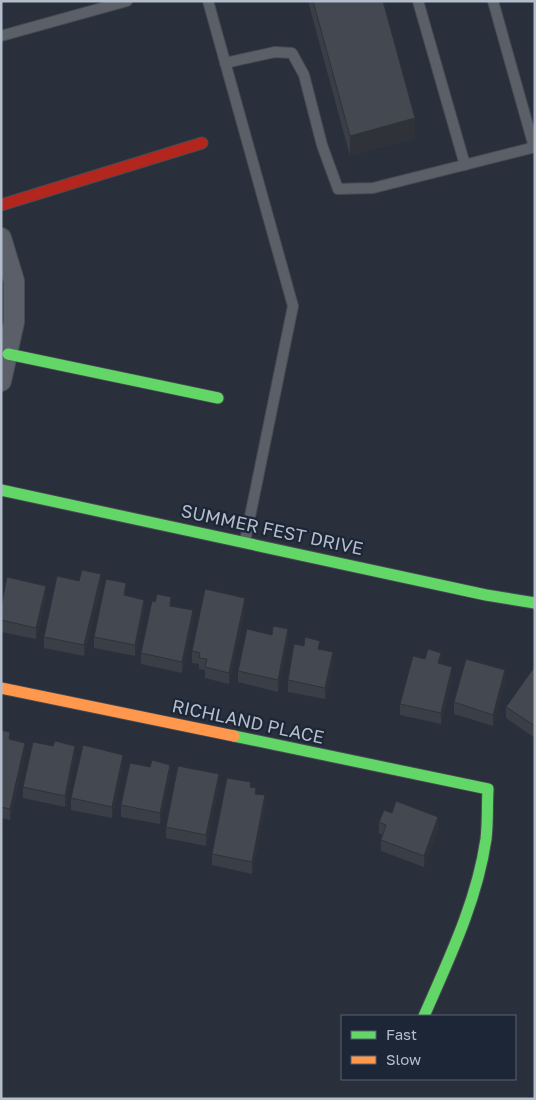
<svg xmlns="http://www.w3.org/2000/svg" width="536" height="1100" viewBox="0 0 536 1100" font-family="'Golos Text',sans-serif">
<rect width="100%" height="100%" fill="#2a303b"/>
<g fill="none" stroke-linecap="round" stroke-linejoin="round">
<defs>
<g id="lane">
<polyline points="208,1 293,306 245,541"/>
<polyline points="418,1 465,165"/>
<polyline points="493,1 534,147"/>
<polyline points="1,36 127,1"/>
<polyline points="225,63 275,52 292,53 304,75 322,145 338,189 373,188 535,147"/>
</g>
<polyline id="street" points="1,238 14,281 14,322 1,381"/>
<g id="fast">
<polyline points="8,354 218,398"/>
<polyline points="1,490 486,595 535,603"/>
<path d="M234 736 488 789C487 806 488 822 486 839 477 901 449 959 424 1016"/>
</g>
<polyline id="slow" points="1,688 234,736"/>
<polyline id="jam" points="1,205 202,143"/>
</defs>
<!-- lane casing -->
<use href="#lane" stroke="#474b53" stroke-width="12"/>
<!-- street casing -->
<use href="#street" stroke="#474b53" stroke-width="22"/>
<!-- fast casing -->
<use href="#fast" stroke="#474b53" stroke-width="13"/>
<!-- slow casing -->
<use href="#slow" stroke="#474b53" stroke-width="13"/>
<!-- jam casing -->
<use href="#jam" stroke="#474b53" stroke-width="13"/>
<!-- lane -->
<use href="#lane" stroke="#5b6068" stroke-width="10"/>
<!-- street -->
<use href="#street" stroke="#5b6068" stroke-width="20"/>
<!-- fast -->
<use href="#fast" stroke="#63d668" stroke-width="11"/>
<!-- slow -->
<use href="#slow" stroke="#ff974d" stroke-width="11"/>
<!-- jam -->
<use href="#jam" stroke="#b3261e" stroke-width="11"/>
</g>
<!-- wall -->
<g fill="#3a3e46">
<polygon points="308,1 383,1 415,138 350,156"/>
<polygon points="101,586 84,656 44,648 44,637"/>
<polygon points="126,596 144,611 135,656 94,648 94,637"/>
<polygon points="46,597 36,639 1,632 1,607"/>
<polygon points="171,606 193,622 182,673 141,664 141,653"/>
<polygon points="245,610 229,684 205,678 205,670 199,669 199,664 192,663 192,651"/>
<polygon points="272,635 288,641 278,692 238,682 238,671"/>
<polygon points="320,649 333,664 325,699 288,692 288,680"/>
<polygon points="441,664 452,678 441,724 400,715 400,704"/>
<polygon points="535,666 535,738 506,718 506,707"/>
<polygon points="505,681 493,726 454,714 454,702"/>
<polygon points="1,730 25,754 10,820 1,818"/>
<polygon points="75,757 65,807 23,798 23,787"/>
<polygon points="123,766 112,818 71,810 71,798"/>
<polygon points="170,776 160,824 121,817 121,805"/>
<polygon points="219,786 206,846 166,838 166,827"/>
<polygon points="251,787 256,794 265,806 252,874 212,865 212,854"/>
<polygon points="379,822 438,829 424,867 381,851 381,840 383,835 379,833"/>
</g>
<!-- shaded-wall -->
<g fill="#2f3239">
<polygon points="415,118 415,138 350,156 350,136"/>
<polygon points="101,574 101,586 84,656 84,645"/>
<polygon points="126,583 126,595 124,607 124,595"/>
<polygon points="46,586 46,597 36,639 36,628"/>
<polygon points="245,598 245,610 229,684 229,673"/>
<polygon points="144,600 144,611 135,656 135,645"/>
<polygon points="193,610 193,622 182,673 182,662"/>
<polygon points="288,629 288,641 278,692 278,680"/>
<polygon points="333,652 333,664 325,699 325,688"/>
<polygon points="441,653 441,665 438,663"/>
<polygon points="452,667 452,678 441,724 441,713"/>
<polygon points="505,670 505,681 493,726 493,715"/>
<polygon points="25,743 25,754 10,820 10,809"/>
<polygon points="75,746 75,757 65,807 65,796"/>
<polygon points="123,755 123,766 112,818 112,807"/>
<polygon points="170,765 170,776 160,824 160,813"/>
<polygon points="219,774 219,786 206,846 206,835"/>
<polygon points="265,795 265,806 252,874 252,862"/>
<polygon points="438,817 438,829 424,867 424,856"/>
</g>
<!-- building -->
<g fill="#434851" stroke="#2f3239">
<polygon points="313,1 383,1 415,118 350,136"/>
<polygon points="82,570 101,574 84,645 44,637 57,576 79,581"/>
<polygon points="7,577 46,586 36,628 1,620 1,607"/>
<polygon points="106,579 126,583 124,595 144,600 135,645 94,637"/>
<polygon points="205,589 245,598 229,673 205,667 207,659 199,658 200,653 192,651"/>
<polygon points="157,594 171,597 170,606 193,610 182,662 141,653 152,601 155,602"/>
<polygon points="273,626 288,629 278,680 238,671 247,629 272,635"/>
<polygon points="305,637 320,641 318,649 333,652 325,688 288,680 294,644 304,646"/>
<polygon points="428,649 441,653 438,663 452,667 441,713 400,704 413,656 425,659"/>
<polygon points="466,659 505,670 493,715 454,702"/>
<polygon points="535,666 535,726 506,707"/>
<polygon points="1,730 10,732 9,739 25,743 10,809 1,807"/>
<polygon points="55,741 75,746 65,796 23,787 33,742 53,746"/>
<polygon points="83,745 123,755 112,807 71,798"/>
<polygon points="152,760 170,765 160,813 121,805 130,763 150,767"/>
<polygon points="178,766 219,774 206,835 166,827"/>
<polygon points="227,778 251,782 250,787 256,788 255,794 265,795 252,862 212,854"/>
<polygon points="396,801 438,817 424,856 381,840 386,825 379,822 384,810 392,813"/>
</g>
<g text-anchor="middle" stroke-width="4.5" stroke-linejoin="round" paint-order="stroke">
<!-- street labels -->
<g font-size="18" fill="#b4bdcb" stroke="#1d2636">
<text transform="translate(272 530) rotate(12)" y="6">SUMMER FEST DRIVE</text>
<text transform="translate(248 722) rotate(12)" y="6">RICHLAND PLACE</text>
</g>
</g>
<!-- border -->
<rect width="536" height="1100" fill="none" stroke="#b4bdcb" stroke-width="5"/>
<!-- legend -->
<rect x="341" y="1015" width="175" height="65" fill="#1d2636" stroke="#596272"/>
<rect x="351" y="1031" width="25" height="8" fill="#63d668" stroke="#596272"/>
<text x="386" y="1040" font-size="15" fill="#b4bdcb">Fast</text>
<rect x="351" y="1056" width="25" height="8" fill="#ff974d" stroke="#596272"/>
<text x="386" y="1065" font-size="15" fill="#b4bdcb">Slow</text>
</svg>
